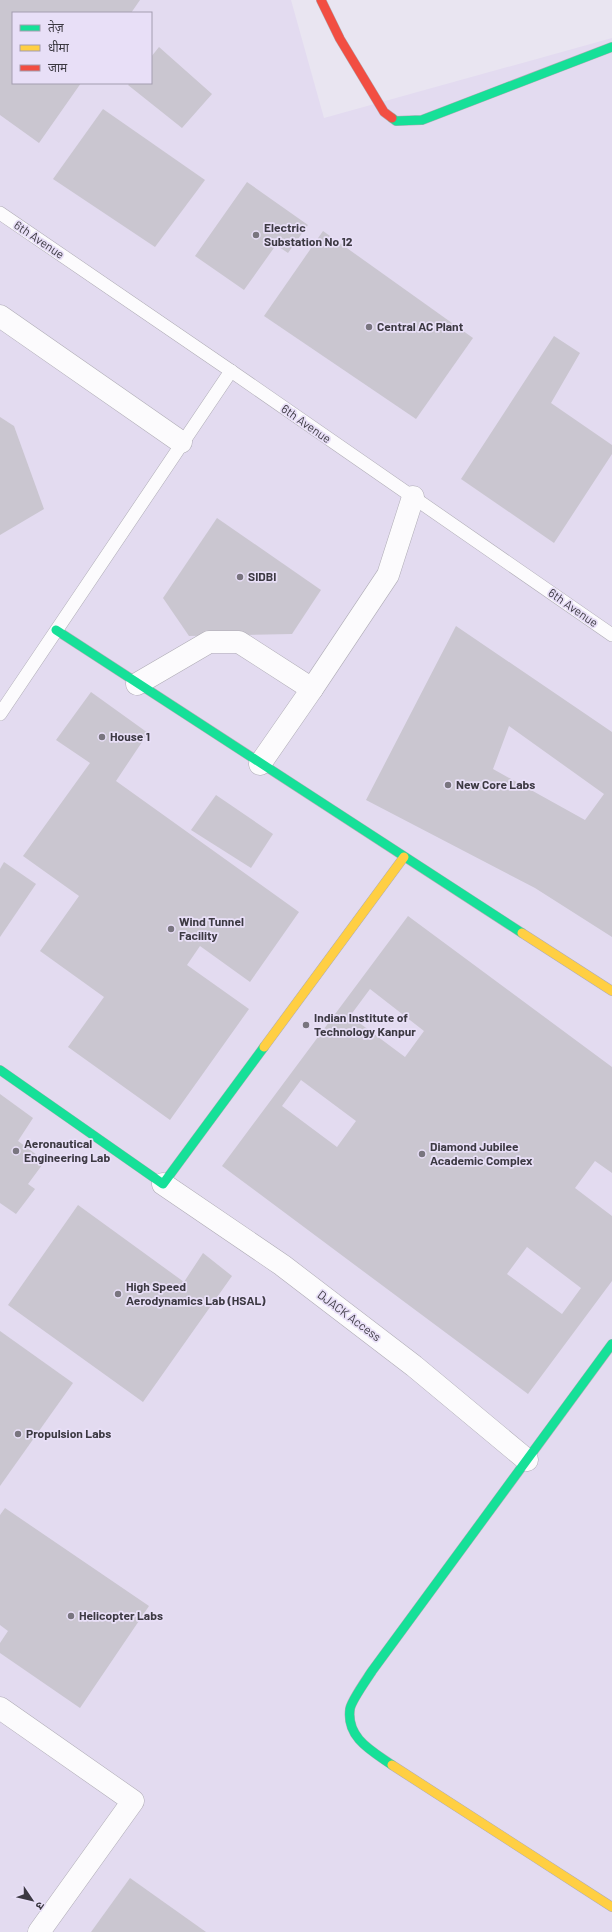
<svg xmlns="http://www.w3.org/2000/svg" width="612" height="1932" viewBox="0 0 612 1932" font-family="Barlow,'Noto Sans Devanagari',sans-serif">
<rect width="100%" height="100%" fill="#e9e5f1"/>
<!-- built -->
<path fill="#e3dbf0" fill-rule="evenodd" d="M0 0H291L324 118 612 38V1932H0ZM13 13H151V83H13Z"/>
<!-- building -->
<g fill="#cac6d0" fill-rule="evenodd">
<polygon points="0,0 140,0 131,13 13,13 13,83 81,83 39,143 0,115"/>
<polygon points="159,47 212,94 182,128 128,85 130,83 151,83 151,57"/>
<polygon points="103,109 205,180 155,247 53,179"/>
<polygon points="247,182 308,225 288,253 276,245 244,290 195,256"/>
<polygon points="323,231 473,338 416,419 264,316"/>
<polygon points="554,336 580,353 551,403 612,445 612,454 554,543 461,479"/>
<polygon points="0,417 14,426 44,509 0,535"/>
<polygon points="217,518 321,590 292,634 189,636 163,598"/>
<path d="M456 626 612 732V937L535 888 366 800ZM509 726 604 794 585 820 493 769Z"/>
<polygon points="91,692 148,733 116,781 299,912 250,982 200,946 187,965 249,1009 170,1120 68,1047 104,997 40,951 79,896 23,856 90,763 56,740"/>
<polygon points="216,795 273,834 251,868 191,830"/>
<polygon points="4,862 36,884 0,937 0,869"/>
<path d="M408 916 612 1067V1173L595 1161 575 1188 612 1216V1281L528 1394 222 1166ZM370 989 424 1031 405 1057 350 1016ZM301 1080 356 1121 337 1147 282 1106ZM527 1247 581 1288 562 1314 507 1274Z"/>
<polygon points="0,1094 33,1118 18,1141 45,1161 28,1184 35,1189 16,1214 0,1203"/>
<polygon points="78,1205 184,1282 203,1253 232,1276 143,1402 8,1305"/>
<polygon points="0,1331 73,1383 0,1486"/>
<polygon points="5,1508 149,1606 80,1708 0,1653 0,1643 8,1631 0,1625 0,1515"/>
<polygon points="130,1878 206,1932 91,1932"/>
</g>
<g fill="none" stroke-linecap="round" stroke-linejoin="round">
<defs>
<g id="lane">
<polyline points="0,213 231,371 612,635"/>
<polyline points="0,714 231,371"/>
</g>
<g id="street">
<polyline points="0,316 181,442"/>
<polyline points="137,684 209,642 239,642 312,689 260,764"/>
<polyline points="312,689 388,575 413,497"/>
<polyline points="163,1184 282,1265 414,1366 527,1460"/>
<polyline points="0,1708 133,1801 39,1932"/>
</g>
<g id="fast">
<polyline points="392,118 396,121 422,120 612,47"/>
<polyline points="56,630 522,933"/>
<polyline points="0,1070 163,1184 264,1047"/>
<path d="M392 1765C372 1751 346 1738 350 1709 351 1701 367 1679 372 1671L612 1344"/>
</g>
<g id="slow">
<polyline points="522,933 612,991"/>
<polyline points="264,1047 404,857"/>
<polyline points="392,1765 612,1907"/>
</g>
<polyline id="jam" points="321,0 340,39 384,112 392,118"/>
</defs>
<!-- lane casing -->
<use href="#lane" stroke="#afacb5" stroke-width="14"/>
<!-- street casing -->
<use href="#street" stroke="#afacb5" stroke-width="23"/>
<!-- fast casing -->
<use href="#fast" stroke="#afacb5" stroke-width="10"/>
<!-- slow casing -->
<use href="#slow" stroke="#afacb5" stroke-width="10"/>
<!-- jam casing -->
<use href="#jam" stroke="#afacb5" stroke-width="10"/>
<!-- lane -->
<use href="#lane" stroke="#fcfbfd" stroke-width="13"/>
<!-- street -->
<use href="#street" stroke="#fcfbfd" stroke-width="22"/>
<!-- fast -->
<use href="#fast" stroke="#16e098" stroke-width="9"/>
<!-- slow -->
<use href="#slow" stroke="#ffcf43" stroke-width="9"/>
<!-- jam -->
<use href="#jam" stroke="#f24e42" stroke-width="9"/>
</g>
<!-- markers -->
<g fill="#79757f" stroke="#e8dff7" stroke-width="1.5">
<circle cx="256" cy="235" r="4"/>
<circle cx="369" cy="327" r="4"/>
<circle cx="240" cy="577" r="4"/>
<circle cx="102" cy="737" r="4"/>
<circle cx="448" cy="785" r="4"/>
<circle cx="171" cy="929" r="4"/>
<circle cx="306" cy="1025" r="4"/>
<circle cx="16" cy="1151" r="4"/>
<circle cx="422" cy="1154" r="4"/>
<circle cx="118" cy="1294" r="4"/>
<circle cx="18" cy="1434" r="4"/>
<circle cx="71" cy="1616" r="4"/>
</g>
<g text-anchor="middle" stroke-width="3.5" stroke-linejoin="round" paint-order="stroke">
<!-- poi labels -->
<g font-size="12" font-weight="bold" fill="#3c3942" stroke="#e8dff7" text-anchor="start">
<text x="264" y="232">Electric<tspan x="264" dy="14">Substation No 12</tspan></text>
<text x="377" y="331">Central AC Plant</text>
<text x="248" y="581">SIDBI</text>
<text x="110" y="741">House 1</text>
<text x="456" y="789">New Core Labs</text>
<text x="179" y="926">Wind Tunnel<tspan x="179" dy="14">Facility</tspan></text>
<text x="314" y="1022">Indian Institute of<tspan x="314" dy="14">Technology Kanpur</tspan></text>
<text x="24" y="1148">Aeronautical<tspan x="24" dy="14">Engineering Lab</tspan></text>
<text x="430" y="1151">Diamond Jubilee<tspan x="430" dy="14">Academic Complex</tspan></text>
<text x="126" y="1291">High Speed<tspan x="126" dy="14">Aerodynamics Lab (HSAL)</tspan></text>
<text x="26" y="1438">Propulsion Labs</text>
<text x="79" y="1620">Helicopter Labs</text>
</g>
<!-- street labels -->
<g font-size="12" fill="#3c3942" stroke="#e8dff7">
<text transform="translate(39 240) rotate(34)" y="4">6th Avenue</text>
<text transform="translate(306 424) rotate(35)" y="4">6th Avenue</text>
<text transform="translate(573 608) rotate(35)" y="4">6th Avenue</text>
<text transform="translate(349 1316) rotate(37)" y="4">DJACK Access</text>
</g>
</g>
<!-- legend -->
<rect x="12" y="12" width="140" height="72" fill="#e8dff7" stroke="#a39daf"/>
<rect x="20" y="25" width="20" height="6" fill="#16e098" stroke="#a39daf"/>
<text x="48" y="32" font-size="12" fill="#3c3942">तेज़</text>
<rect x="20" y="45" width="20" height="6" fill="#ffcf43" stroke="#a39daf"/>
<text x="48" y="52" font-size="12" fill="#3c3942">धीमा</text>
<rect x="20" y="65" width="20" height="6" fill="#f24e42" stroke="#a39daf"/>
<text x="48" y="72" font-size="12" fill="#3c3942">जाम</text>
<!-- north arrow -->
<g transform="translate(32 1900) rotate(125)" stroke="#e8dff7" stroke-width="3" paint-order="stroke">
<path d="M0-3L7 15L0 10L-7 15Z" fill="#3c3942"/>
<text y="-6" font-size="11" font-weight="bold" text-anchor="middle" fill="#3c3942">उ</text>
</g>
</svg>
